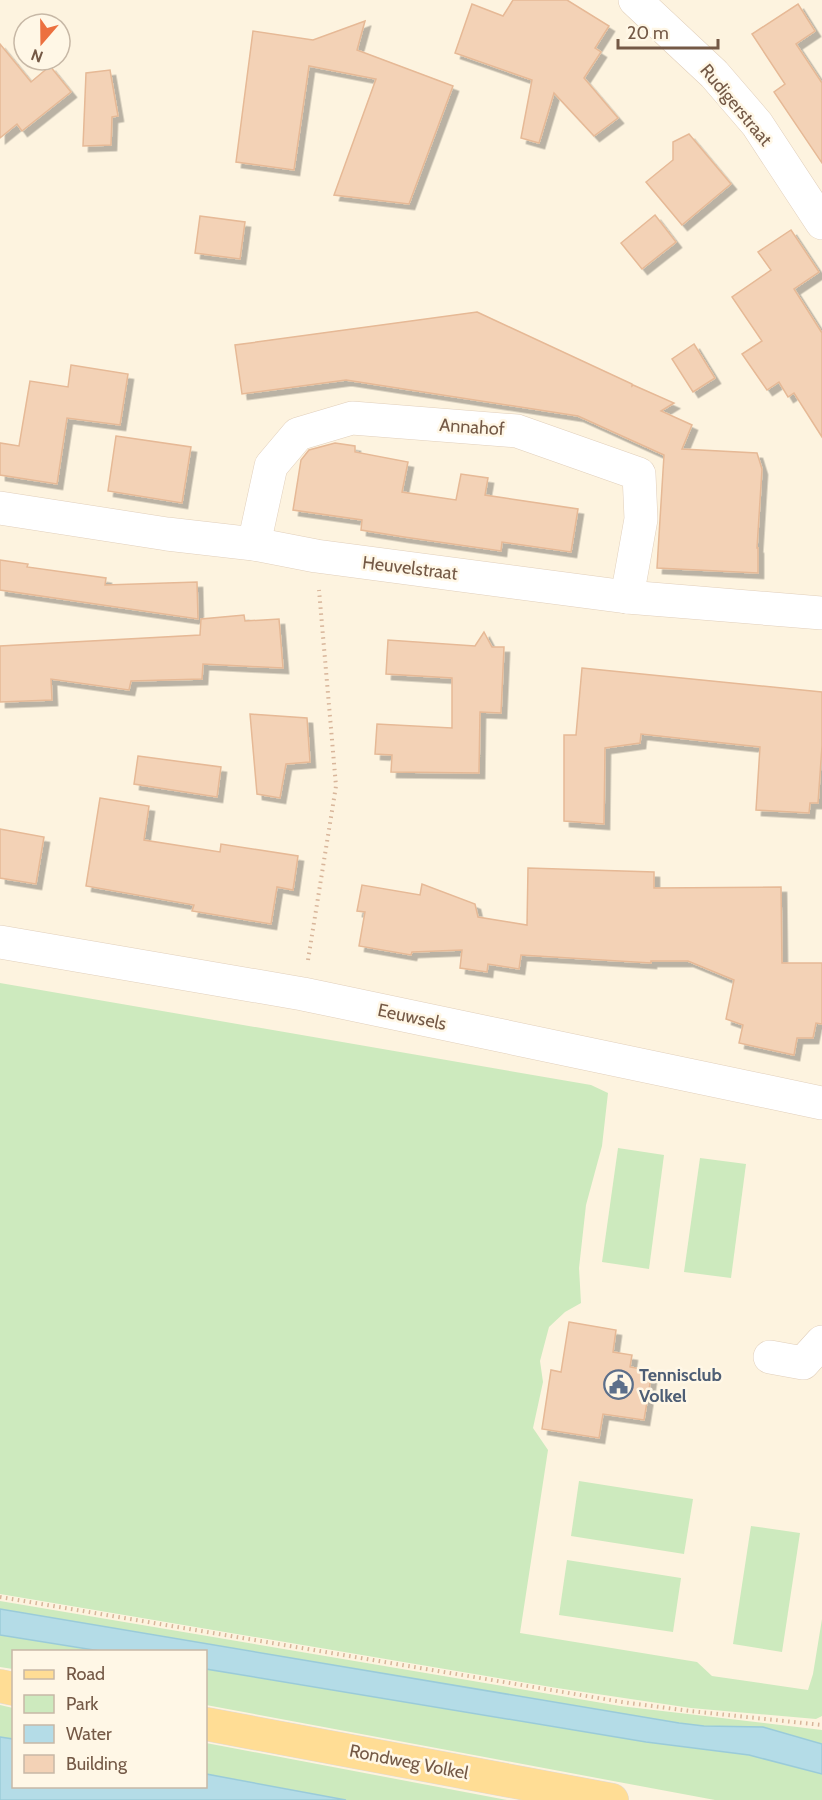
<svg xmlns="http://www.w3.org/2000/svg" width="822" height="1800" viewBox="0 0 822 1800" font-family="Cabin,sans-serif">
<defs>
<filter id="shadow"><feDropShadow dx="5.5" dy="5.5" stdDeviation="0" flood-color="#0004"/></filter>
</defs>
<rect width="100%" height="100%" fill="#fdf3df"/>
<!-- green -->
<g fill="#cdeabe">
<polygon points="0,983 591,1085 608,1093 602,1146 586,1205 579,1268 581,1303 565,1312 549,1327 540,1361 543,1382 533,1428 548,1450 520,1633 697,1662 712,1676 808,1690 813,1674 822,1619 822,1716 816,1719 691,1708 557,1688 0,1594"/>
<polygon points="618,1148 664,1155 649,1269 602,1262"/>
<polygon points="700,1158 746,1164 731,1278 684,1272"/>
<polygon points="579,1481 693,1499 684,1554 571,1536"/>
<polygon points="751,1526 800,1533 782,1652 733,1644"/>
<polygon points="567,1560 681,1578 673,1632 559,1615"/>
<polygon points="0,1601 620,1706 822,1730 822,1744 763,1728 704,1726 679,1723 0,1609"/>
<polygon points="0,1635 100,1651 14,1652 13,1669 0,1667"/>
<polygon points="206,1669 646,1742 749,1755 822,1774 822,1800 715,1800 206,1705"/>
<polygon points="0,1705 13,1708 13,1739 0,1737"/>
<polygon points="206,1743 507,1800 346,1800 206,1774"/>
</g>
<!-- water -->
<g fill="#b4dce7" stroke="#9acbd9" stroke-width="1.5">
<polygon points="0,1609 679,1723 704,1726 763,1727 822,1744 822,1774 749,1755 646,1742 206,1669 206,1652 100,1651 0,1635"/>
<polygon points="0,1737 13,1739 14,1786 206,1786 206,1774 346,1800 0,1800"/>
</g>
<!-- building -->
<g fill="#f3d2b6" stroke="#e6b996" stroke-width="1.5" filter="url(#shadow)">
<polygon points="513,0 567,0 609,26 595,48 601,52 584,78 618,118 594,136 554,93 539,143 521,138 532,80 455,53 472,4 503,16"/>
<polygon points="798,4 815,31 796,44 822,83 822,163 774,92 785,84 752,34"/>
<polygon points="365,21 357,50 453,86 409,204 334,195 376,79 309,66 294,170 236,162 253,31 313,40"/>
<polygon points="0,44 31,82 50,66 71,92 22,131 17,124 0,138"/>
<polygon points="110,70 118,116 112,117 111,145 83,146 86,73"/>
<polygon points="689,134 731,184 682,225 646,182 673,160 673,142"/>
<polygon points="655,215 676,242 642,269 621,243"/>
<polygon points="200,216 245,222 240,259 195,253"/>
<polygon points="791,230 819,272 794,289 822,333 822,437 794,393 788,397 779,382 767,390 742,354 762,341 732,297 771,270 758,252"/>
<polygon points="477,312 632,384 632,386 633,385 674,403 661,411 692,425 682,449 757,453 762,469 757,548 758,548 758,573 657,568 664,455 578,416 346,380 242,394 235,345"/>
<polygon points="694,344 715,378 693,392 672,359"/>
<polygon points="71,365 128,374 120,425 67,418 57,484 0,475 0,443 19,446 30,381 68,387"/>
<polygon points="116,436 191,447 182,503 108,491"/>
<polygon points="335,443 355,446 355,452 408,462 402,492 456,500 461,474 488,478 485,495 578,509 571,552 502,542 501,551 404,537 361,530 362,520 293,510 301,460 309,450"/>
<polygon points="0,560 28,564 27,567 106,578 105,585 197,582 198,619 0,590"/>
<polygon points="244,615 245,621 279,619 283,668 203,664 202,679 131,681 129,690 51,679 52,700 0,702 0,646 200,635 201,619"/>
<polygon points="484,632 492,647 504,647 501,713 480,712 479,773 391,772 392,755 375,754 377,724 452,728 452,678 386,674 388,640 475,646"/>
<polygon points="582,668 822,692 822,746 818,803 810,803 809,813 756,810 760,747 641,734 640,743 605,748 604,824 564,821 564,735 576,735"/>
<polygon points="250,714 307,718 310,762 286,764 280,798 257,794"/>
<polygon points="138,756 221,767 217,797 134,784"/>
<polygon points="100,798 149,806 144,840 220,852 221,844 298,856 293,890 277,887 271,924 192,911 194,905 86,886"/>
<polygon points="0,829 44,837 36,884 0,878"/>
<polygon points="528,868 654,872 654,888 781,887 782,963 822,963 822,1024 816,1023 813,1038 797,1038 794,1055 739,1043 743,1025 726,1019 734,980 688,961 651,961 651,963 521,955 519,969 488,964 487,972 460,968 462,950 412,952 411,955 359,946 365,912 357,911 362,885 420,895 422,884 475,904 478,917 527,925"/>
<polygon points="569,1322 616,1330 613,1352 632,1355 630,1367 652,1371 644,1420 603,1414 599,1438 542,1429 551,1370 561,1372"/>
</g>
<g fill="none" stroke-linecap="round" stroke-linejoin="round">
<defs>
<g id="minor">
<polyline points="635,0 714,74 757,124 822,223"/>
<polyline points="0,508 167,534 254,544 316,556 627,597 822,613"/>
<polyline points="254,544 271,466 298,434 352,418 517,431 639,474 641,519 627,597"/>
<polyline points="0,942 303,994 822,1103"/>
<polyline points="770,1357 803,1363 822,1342"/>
</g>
<g id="major">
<polyline points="0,1686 14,1689"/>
<polyline points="206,1724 612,1800"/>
</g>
</defs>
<!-- minor casing -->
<use href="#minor" stroke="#e1cfbb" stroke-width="34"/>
<!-- major casing -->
<use href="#major" stroke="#e0dad6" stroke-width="34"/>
<!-- path -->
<g stroke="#d8b59a" stroke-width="4" stroke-dasharray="1.5 4.5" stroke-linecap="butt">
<polyline points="308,960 336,786 319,590"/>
<polyline points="0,1597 622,1702 690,1711 822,1725"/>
</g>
<!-- minor -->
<use href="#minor" stroke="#fff" stroke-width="33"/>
<!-- major -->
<use href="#major" stroke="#ffdd95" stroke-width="33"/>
</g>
<!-- icons -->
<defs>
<symbol id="civic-ring" viewBox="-11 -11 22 22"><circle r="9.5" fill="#fff7e6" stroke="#5c6f8a" stroke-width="1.5"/><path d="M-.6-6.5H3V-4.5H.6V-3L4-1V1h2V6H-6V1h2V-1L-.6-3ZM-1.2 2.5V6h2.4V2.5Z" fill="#5c6f8a"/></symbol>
</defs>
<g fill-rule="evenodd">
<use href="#civic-ring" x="602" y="1368" width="33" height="33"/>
</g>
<g text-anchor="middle" stroke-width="5" stroke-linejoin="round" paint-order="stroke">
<!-- street labels -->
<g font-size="18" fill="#745946" stroke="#fff7e6">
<text transform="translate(736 105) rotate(50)" y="6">Rudigerstraat</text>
<text transform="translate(472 427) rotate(4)" y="6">Annahof</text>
<text transform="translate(410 568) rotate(7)" y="6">Heuvelstraat</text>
<text transform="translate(412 1017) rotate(12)" y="6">Eeuwsels</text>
<text transform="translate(409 1762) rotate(11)" y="6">Rondweg Volkel</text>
</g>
<!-- service labels -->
<g font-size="18" font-weight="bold" fill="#4e5e75" stroke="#fff7e6" text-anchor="start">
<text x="639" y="1381">Tennisclub<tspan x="639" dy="21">Volkel</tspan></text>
</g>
</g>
<!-- legend -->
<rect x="12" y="1650" width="195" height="138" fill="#fff7e6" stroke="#c7b8a6" stroke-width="1.5"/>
<rect x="24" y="1670" width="30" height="9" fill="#ffdd95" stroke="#c7b8a6" stroke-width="1.5"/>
<text x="66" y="1680" font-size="18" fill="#745946">Road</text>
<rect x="24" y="1695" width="30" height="18" fill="#cdeabe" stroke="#c7b8a6" stroke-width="1.5"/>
<text x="66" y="1710" font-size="18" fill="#745946">Park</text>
<rect x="24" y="1725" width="30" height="18" fill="#b4dce7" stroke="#c7b8a6" stroke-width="1.5"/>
<text x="66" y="1740" font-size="18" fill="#745946">Water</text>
<rect x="24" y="1755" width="30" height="18" fill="#f3d2b6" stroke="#c7b8a6" stroke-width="1.5"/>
<text x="66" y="1770" font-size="18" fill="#745946">Building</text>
<!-- north arrow -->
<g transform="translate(42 42) rotate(200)"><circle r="28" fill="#fff7e6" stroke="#c7b8a6" stroke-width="1.5"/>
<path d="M0-4.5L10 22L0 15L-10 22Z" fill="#ec703f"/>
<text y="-9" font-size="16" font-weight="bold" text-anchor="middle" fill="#745946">N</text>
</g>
<!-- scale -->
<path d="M618 39v9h100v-9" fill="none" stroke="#745946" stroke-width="3"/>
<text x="627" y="39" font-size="18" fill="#745946" stroke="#fff7e6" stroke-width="4.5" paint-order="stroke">20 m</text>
</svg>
